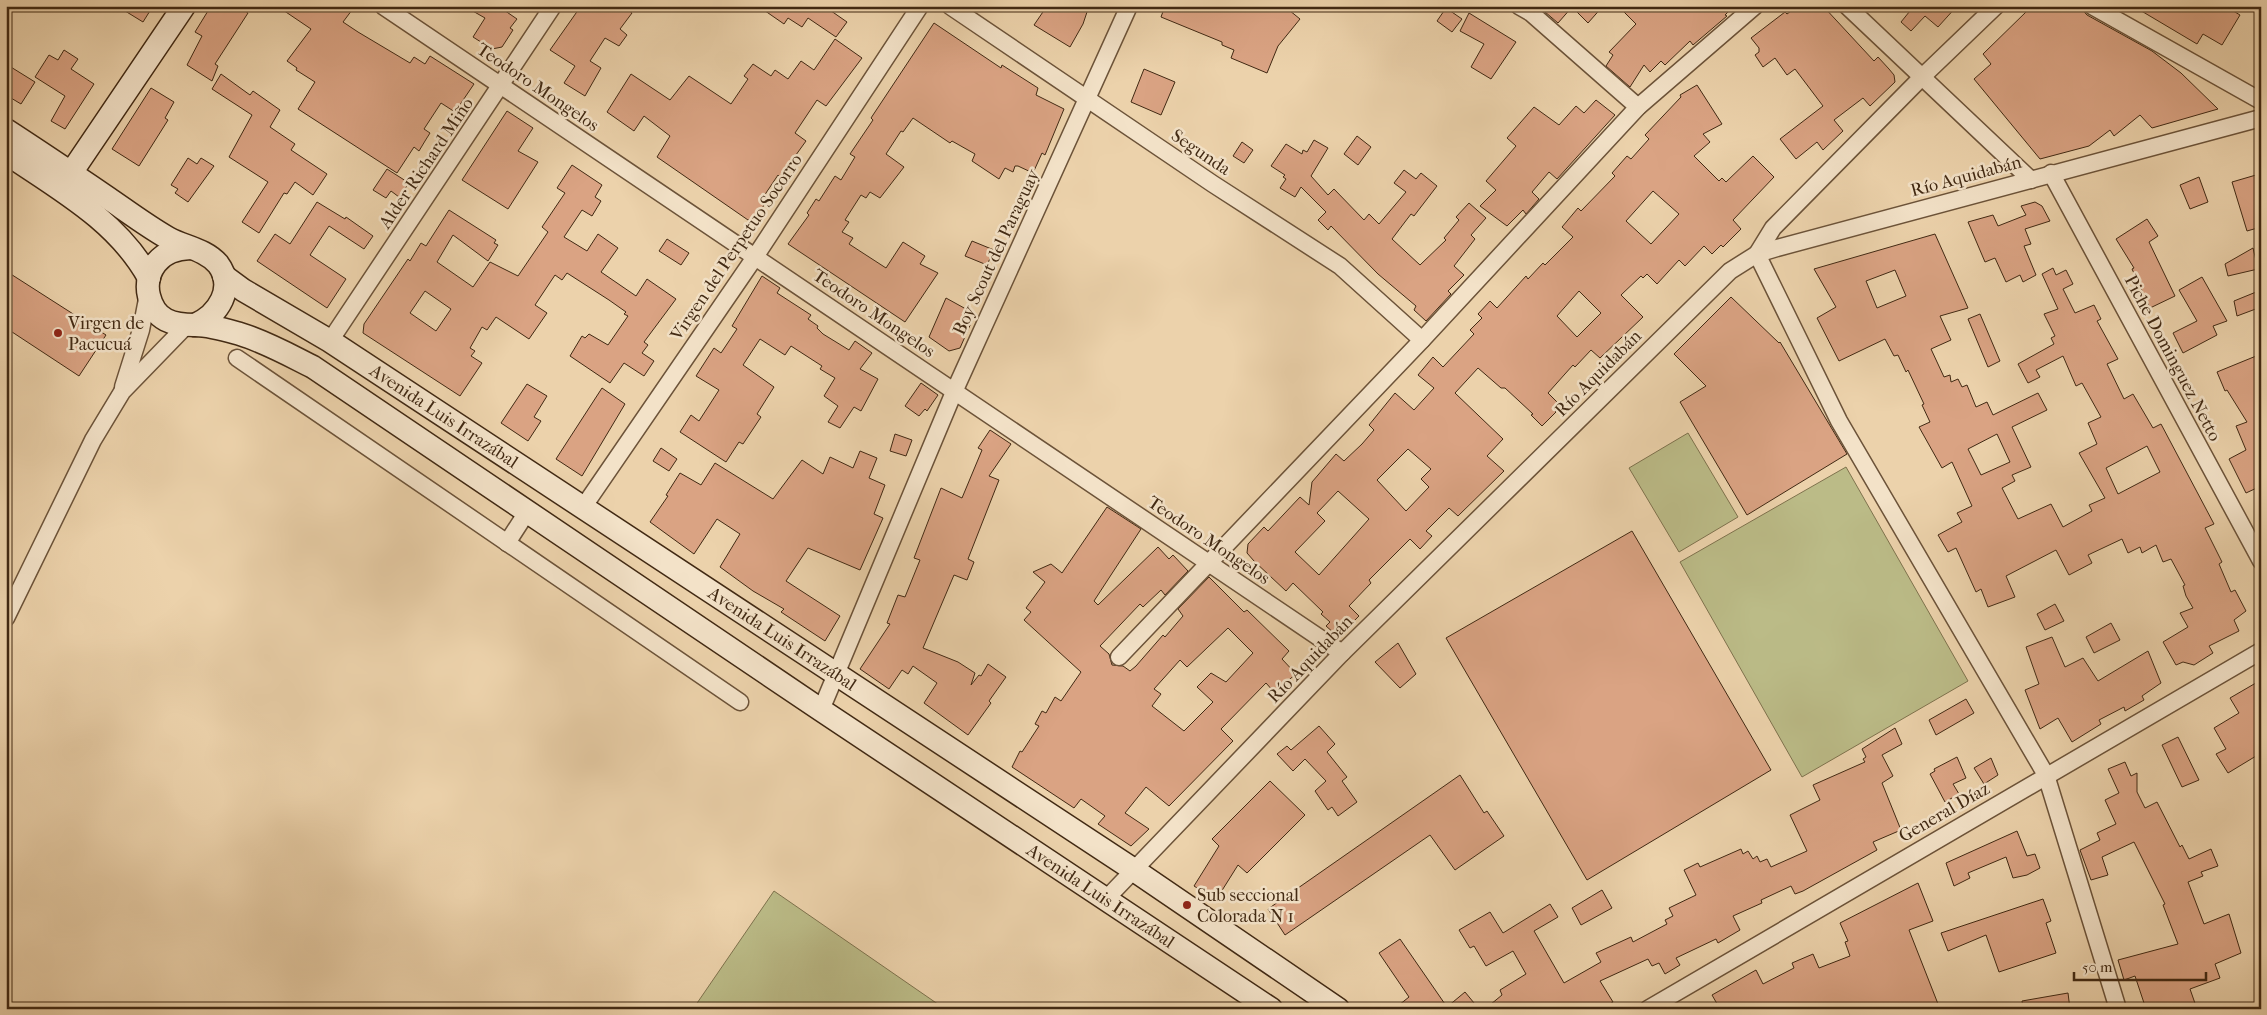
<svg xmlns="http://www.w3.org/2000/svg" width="2267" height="1015" viewBox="0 0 2267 1015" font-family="'IM FELL French Canon',serif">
<rect width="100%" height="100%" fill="#ecd2ab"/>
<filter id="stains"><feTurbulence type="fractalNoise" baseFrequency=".004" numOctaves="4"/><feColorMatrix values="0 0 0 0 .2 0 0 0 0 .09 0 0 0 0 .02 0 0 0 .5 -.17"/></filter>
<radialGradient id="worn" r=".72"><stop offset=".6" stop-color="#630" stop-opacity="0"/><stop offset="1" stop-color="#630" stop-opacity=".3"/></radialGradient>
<!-- green -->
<g fill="#bbbb87" stroke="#7e724d">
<polygon points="1688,433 1738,517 1679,552 1629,468"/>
<polygon points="1846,467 1968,681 1802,777 1680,562"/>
<polygon points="774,891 945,1009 693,1009"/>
</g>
<!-- building -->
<g fill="#daa383" stroke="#412913" fill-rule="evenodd">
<polygon points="117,6 153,6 143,22"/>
<polygon points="211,6 238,6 248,13 215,64 218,66 212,81 187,65 202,36 195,32"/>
<polygon points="277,6 355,6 343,22 358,32 410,63 414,57 425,64 430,56 474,84 455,112 441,103 424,129 430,133 425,141 419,151 414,147 397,173 298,109 315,82 296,70 297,68 287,61 311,29"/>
<polygon points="464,6 498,6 517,19 510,28 513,30 502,47 492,49 473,37 485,18"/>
<polygon points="581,6 623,6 632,13 620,29 627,35 619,46 605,38 590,61 601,68 585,96 564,83 575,66 550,50"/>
<polygon points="758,6 824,6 847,22 836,37 808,18 802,27 788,18 784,24"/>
<polygon points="1047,6 1089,6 1083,24 1070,47 1034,25"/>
<polygon points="1165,6 1284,6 1300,19 1278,46 1267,73 1231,58 1234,50 1222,45 1222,42 1161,17"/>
<polygon points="1538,6 1603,6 1588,23 1572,7 1558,23"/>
<polygon points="1618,6 1683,6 1686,10 1690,6 1734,6 1725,15 1727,16 1693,45 1690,41 1665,65 1661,61 1650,72 1644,65 1630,87 1606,66 1613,55 1609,52 1636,24"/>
<polygon points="1798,6 1823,6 1874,61 1878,57 1889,69 1894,75 1895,82 1870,106 1863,98 1834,120 1843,131 1823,150 1817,142 1796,159 1780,139 1823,106 1795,69 1787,75 1775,58 1763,67 1755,55 1759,52 1759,48 1751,38 1785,12 1787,14"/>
<polygon points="1914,6 1957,6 1938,27 1925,16 1911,31 1901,22"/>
<polygon points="2035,6 2079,6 2087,15 2152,51 2181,73 2218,109 2152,128 2140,115 2114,136 2110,130 2089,146 2040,159 1974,79 1991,64 1983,54 2028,10"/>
<polygon points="2133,6 2225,6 2240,15 2222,45 2203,34 2197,44"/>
<polygon points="1446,8 1462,19 1452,32 1437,21"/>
<polygon points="1469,13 1516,42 1491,79 1471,67 1484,44 1460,31"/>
<polygon points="934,23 1001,68 1002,65 1038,88 1036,95 1064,109 1045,155 1042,153 1033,173 1018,166 1015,166 1013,172 1005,168 999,179 972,161 975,154 952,141 950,143 913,118 903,132 901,131 886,154 904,167 880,198 870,192 866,198 861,195 845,220 849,222 842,232 853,238 849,244 886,268 903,242 925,256 920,264 938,273 905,322 788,244 809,215 807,213 816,199 819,201 835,176 841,180 855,157 850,154 873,120 871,118"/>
<polygon points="835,39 862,58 826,106 817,100 795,133 806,141 780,177 778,175 760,202 764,205 756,218 748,220 657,157 670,136 644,116 634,131 607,112 631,74 670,100 689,76 731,104 748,79 744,76 753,64 771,76 775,70 788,79 801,61 814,70"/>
<polygon points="64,50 78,59 71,69 94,84 65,129 51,121 65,96 35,77 49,55 58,60"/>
<polygon points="6,64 35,82 21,104 6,95"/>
<polygon points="1144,69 1175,82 1161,115 1131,102"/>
<polygon points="221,74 250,95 253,91 280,110 270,127 295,144 291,150 327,174 313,195 295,182 287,194 284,193 259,233 242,222 268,182 229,157 252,115 212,89"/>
<path d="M1697 85 1722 124 1703 134 1710 142 1694 156 1719 181 1722 178 1726 182 1753 156 1774 177 1733 220 1741 229 1723 247 1721 245 1712 254 1704 246 1685 266 1679 260 1657 284 1647 274 1643 278 1641 276 1621 295 1643 317 1600 358 1591 350 1575 367 1573 365 1548 393 1558 403 1553 409 1556 412 1542 426 1531 415 1533 414 1505 388H1501L1478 368 1455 393 1503 439 1487 456 1504 471 1458 516 1449 508 1426 531 1432 536 1420 549 1410 539 1369 580 1371 583 1349 606 1359 616 1341 634 1334 633 1326 626 1330 622 1321 614 1323 612 1293 583 1286 591 1254 561 1247 553 1248 544 1264 527 1268 531 1300 497 1309 505 1312 482 1336 454 1344 461 1362 444 1374 430 1369 425 1395 393 1414 410 1434 388 1418 375 1433 357 1443 367 1474 334 1470 330 1482 318 1478 314 1490 301 1497 308 1526 276 1528 279 1543 263 1545 265 1573 237 1562 227 1578 208 1581 211 1615 176 1612 173 1627 156 1631 159 1649 139 1645 135 1681 97 1680 95ZM1653 191 1679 214 1651 244 1626 221ZM1579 291 1601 313 1577 337 1557 316ZM1408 449 1431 469 1421 479 1429 487 1406 511 1377 480ZM1338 491 1369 519 1319 575 1295 552 1325 521 1317 513Z"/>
<polygon points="151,88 174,102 165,118 168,120 139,166 112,149"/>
<polygon points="1596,100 1615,115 1557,179 1549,172 1532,192 1539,199 1526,214 1523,210 1507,226 1480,206 1496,190 1486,181 1516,146 1507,138 1534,107 1559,125 1576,106 1584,113"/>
<polygon points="507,111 533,128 518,151 538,162 508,209 462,180"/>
<polygon points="1357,136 1371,147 1358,165 1344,154"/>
<polygon points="1314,140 1328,148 1311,176 1328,195 1334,189 1364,220 1369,214 1379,224 1406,192 1394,183 1404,170 1416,179 1421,173 1437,186 1414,216 1411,214 1392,239 1420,265 1446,240 1444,238 1459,220 1456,217 1469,203 1486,218 1471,235 1475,239 1454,266 1464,275 1448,291 1451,294 1426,321 1414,310 1416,306 1378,274 1331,226 1328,230 1318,220 1326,212 1301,187 1295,197 1280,188 1286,179 1283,177 1285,175 1271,166 1286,144 1302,154 1303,150 1307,152"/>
<polygon points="1242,142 1253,150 1244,163 1233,156"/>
<polygon points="188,158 197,164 201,158 214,166 188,202 175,193 178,189 171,185"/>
<path d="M572 165 602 185 595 197 601 201 592 216 582 210 564 237 587 251 598 234 618 248 601 272 636 296 647 279 676 299 644 342 648 345 642 353 654 361 644 376 624 363 610 383 570 356 582 336 585 338 589 334 608 345 628 316 624 314 626 312 609 300 567 273 562 280 555 275 535 305 547 313 529 339 496 317 487 330 482 327 470 348 475 351 471 356 482 363 460 396 363 333 364 324 408 259 410 261 421 243 426 246 449 210 496 240 494 243 498 245 488 261 453 235 437 262 473 287 490 262 518 276 548 232 542 227 565 193 557 188ZM425 291 451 309 436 331 410 313Z"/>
<polygon points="387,169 409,183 399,197 391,191 386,198 373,190"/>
<polygon points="2256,175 2261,192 2261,227 2247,231 2232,182"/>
<polygon points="2199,177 2208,202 2190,209 2180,185"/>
<polygon points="317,202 345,219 346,217 373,236 364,249 329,226 310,255 346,279 327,308 257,261 275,234 290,244"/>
<polygon points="2035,202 2042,206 2050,221 2025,229 2031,244 2024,246 2036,275 2023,282 2020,275 2006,282 1995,258 1985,262 1968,222 1993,215 1998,226 2026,215 2021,206"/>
<polygon points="2147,219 2158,236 2149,242 2175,296 2150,308 2132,269 2134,268 2116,239"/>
<path d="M1935 234 1968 308 1940 316 1951 340 1931 349 1944 377 1950 375 1951 382 1958 379 1962 387 1967 385 1976 407 1987 402 1993 415 2038 393 2047 410 2012 427 2031 467 2012 475 2015 481 2002 488 2018 519 2051 504 2063 527 2092 511 2089 505 2105 498 2079 453 2097 444 2088 423 2101 417 2082 383 2076 386 2063 356 2036 370 2040 377 2028 383 2018 364 2054 344 2051 338 2055 336 2044 314 2058 309 2042 274 2053 268 2056 275 2066 270 2073 284 2063 289 2075 313 2094 305 2101 319 2097 321 2118 359 2107 364 2124 399 2133 394 2153 428 2161 424 2214 524 2205 528 2222 562 2219 564 2231 592 2235 590 2246 611 2234 620 2239 631 2209 646 2213 653 2194 665 2183 662 2176 665 2163 642 2188 627 2180 613 2193 608 2186 596 2183 586 2185 585 2171 559 2163 562 2156 545 2142 553 2140 547 2128 553 2122 539 2088 555 2092 563 2069 575 2056 550 2006 576 2015 597 1988 607 1981 589 1976 592 1956 548 1948 552 1938 535 1962 522 1957 513 1972 506 1952 462 1942 468 1919 427 1930 422 1922 405 1924 404 1908 370 1906 372 1898 355 1894 356 1885 339 1839 361 1817 318 1836 307 1814 269ZM1895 270 1906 296 1877 308 1866 281ZM1997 434 2010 462 1981 475 1968 449ZM2147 446 2160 472 2118 494 2106 468Z"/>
<polygon points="667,239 689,253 681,265 659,251"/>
<polygon points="972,241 994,250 987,265 965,256"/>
<polygon points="2253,248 2258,269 2228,276 2225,264"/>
<polygon points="6,271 106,335 79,376 6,328"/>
<polygon points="762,276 780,288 777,293 811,315 808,319 818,326 817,328 823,334 849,350 855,341 872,353 860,369 878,379 861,411 854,407 840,428 828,422 838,406 824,396 835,378 820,369 822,366 791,346 785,355 760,339 743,365 774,387 757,414 761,417 743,444 739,442 726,462 680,432 691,415 699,421 719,390 696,376 714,348 721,353 737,329 732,326"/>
<polygon points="2202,277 2227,321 2213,326 2217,335 2183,353 2173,333 2197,321 2179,290"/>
<polygon points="2261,290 2261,307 2237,316 2234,301"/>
<polygon points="1731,297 1779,343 1780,342 1847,454 1747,515 1680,402 1706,386 1674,354"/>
<polygon points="946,298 975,314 960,348 949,351 929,337"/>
<polygon points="1980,314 2000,361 1988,367 1968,319"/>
<polygon points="2261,354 2261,486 2246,493 2229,459 2246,450 2236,426 2247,422 2227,390 2225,391 2217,372"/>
<polygon points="921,383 938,395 927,411 925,409 919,416 905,406"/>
<polygon points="527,384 547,396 534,417 541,421 528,441 501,423"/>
<polygon points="602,388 625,404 582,476 556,459"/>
<polygon points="990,430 1011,444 989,476 999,480 968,559 974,562 967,580 954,575 923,648 958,662 975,673 971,685 979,675 981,676 988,664 1006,677 989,701 991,703 968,735 924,703 937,683 913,666 908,674 902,670 889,689 860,669 890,624 887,623 898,595 905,597 920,560 914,558 941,488 962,498 982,450 978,448"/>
<polygon points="895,434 912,440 906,456 890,451"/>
<polygon points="661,448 677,459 669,471 653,461"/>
<polygon points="860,451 877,458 869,478 885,485 874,514 883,518 860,570 808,548 786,581 840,616 825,641 781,612 784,609 753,591 720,567 740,534 717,519 694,554 650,522 668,496 666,495 680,473 701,485 715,463 773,499 802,460 823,474 830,457 853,468"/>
<path d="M1107 507 1141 529 1094 601 1098 605 1158 547 1169 559 1173 555 1188 571 1165 595 1161 590 1143 607 1140 604 1100 646 1109 654 1112 665 1123 666 1130 671 1136 666 1163 635 1165 637 1183 616 1178 609 1209 577 1244 612 1247 610 1289 651 1282 659 1296 674 1274 692 1266 683 1221 729 1233 741 1169 806 1146 787 1125 813 1149 829 1131 846 1098 824 1105 816 1081 799 1074 808 1012 767 1020 751 1022 752 1039 726 1035 724 1042 711 1046 713 1055 697 1061 701 1081 672 1024 620 1031 612 1026 608 1045 582 1033 572 1051 564 1062 573ZM1228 628 1253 653 1226 682 1211 673 1197 687 1213 702 1184 731 1152 706 1161 694 1154 689 1180 660 1187 667Z"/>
<polygon points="1632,531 1771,770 1587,880 1446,638"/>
<polygon points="2055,604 2064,621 2045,630 2037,614"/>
<polygon points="2111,623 2120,640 2094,653 2086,637"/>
<polygon points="2052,637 2065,667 2083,658 2098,681 2148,651 2161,683 2142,696 2144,700 2125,711 2124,707 2099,720 2101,724 2072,742 2058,718 2040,729 2025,690 2039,684 2026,647"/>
<polygon points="1398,643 1416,674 1400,688 1375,662"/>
<polygon points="2261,680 2261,753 2228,773 2216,754 2226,749 2214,728 2239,713 2230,698"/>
<polygon points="1966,699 1974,713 1936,735 1929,720"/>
<polygon points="1319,726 1335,744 1327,752 1347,777 1342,781 1357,802 1338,816 1332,807 1328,810 1315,791 1326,781 1305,759 1293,771 1277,754 1287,746 1291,750"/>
<polygon points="1895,728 1902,744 1882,755 1893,776 1882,783 1901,830 1873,842 1877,850 1803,891 1795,894 1791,886 1761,900 1762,903 1733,916 1740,930 1718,943 1716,939 1676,958 1680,965 1665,974 1659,963 1652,966 1648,959 1600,981 1613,1002 1601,1009 1485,1009 1502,995 1500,990 1526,974 1513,951 1486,966 1474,946 1470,948 1459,930 1490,912 1503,933 1550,904 1558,917 1534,931 1564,983 1601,962 1596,953 1631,937 1633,942 1667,924 1665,920 1673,916 1669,908 1696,895 1684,870 1698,863 1700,867 1741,849 1743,854 1748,851 1753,859 1757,856 1760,862 1767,859 1771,867 1807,851 1790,815 1820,800 1813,785 1865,762 1863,759 1866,757 1862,749"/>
<polygon points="2178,737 2199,780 2182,787 2162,745"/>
<polygon points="1957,757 1966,778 1953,784 1959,794 1945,802 1930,774 1935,771 1934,769"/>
<polygon points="1991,758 1998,775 1984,784 1974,768"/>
<polygon points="2125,762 2131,776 2137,773 2137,792 2145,808 2157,802 2180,847 2182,845 2189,859 2211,849 2218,866 2201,872 2203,876 2188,882 2204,924 2229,914 2241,953 2215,964 2220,978 2190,989 2197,1009 2146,1009 2135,976 2124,980 2118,960 2178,944 2163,905 2165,904 2134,842 2102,857 2108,875 2091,880 2080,850 2100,840 2097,833 2116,824 2105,800 2119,793 2108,769"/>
<polygon points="1460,775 1484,813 1487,811 1504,836 1455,870 1430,835 1285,935 1268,909"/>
<polygon points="1270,781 1305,815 1247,873 1238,865 1216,900 1194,886 1219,846 1212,839"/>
<polygon points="2017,831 2027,856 2035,854 2040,868 2027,875 2013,878 2006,857 1968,873 1970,878 1954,886 1946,863"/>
<polygon points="1918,883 1933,921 1909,930 1940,1009 1720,1009 1712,995 1756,970 1763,984 1794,968 1792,963 1813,954 1819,968 1850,956 1845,942 1848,941 1840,923"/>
<polygon points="1602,890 1612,908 1581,925 1572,908"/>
<polygon points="2043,899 2051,921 2046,923 2056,953 1999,972 1986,935 1948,951 1941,933"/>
<polygon points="1400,939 1447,1007 1465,992 1479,1009 1394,1009 1409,997 1379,953"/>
<polygon points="2068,993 2070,1009 2023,1009 2022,1001"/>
</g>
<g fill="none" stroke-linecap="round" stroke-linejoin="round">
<defs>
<g id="street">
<polyline points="383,6 1342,653"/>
<polyline points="950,6 1213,184 1340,266 1422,340"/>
<polyline points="1519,6 1531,13 1638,107"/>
<polyline points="1847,6 2031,180"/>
<polyline points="1996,6 1922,77 1773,228 1757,254 1839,421 2046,775 2118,1009"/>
<polyline points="2092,6 2261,101"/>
<polyline points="2051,173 2261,561"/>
<polyline points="330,341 553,6"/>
<polyline points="237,358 740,702"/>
<polyline points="123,387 141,330 148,294"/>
<polyline points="582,509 755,257 920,6"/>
<polyline points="507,543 527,512"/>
<polyline points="6,618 93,440 122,392 186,326"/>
<polyline points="1119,657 1422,340 1638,107 1755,6"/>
<polyline points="821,710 954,392 1129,6"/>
<polyline points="1106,899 1342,653 1730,271 1757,254 1777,248 2261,118"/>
<polyline points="1648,1009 2261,651"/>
</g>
<g id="secondary">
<path d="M6 130C40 152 74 175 108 198 127 211 147 226 168 238 184 247 205 249 218 264 236 288 218 315 195 325"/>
<path d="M6 153C59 189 118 221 149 278"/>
<polyline points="71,173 184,6"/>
<path id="s1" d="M190 248C176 249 165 252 156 263 149 272 146 284 149 296 155 321 173 325 195 325 210 325 226 330 240 334 266 342 289 355 313 367L821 710 1271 1009"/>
<path id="s2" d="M224 276 243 290 330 341 1134 870 1338 1009"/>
</g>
</defs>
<!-- street casing -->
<use href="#street" stroke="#6c5339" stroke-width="19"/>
<!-- secondary casing -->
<use href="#secondary" stroke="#412913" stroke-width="25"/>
<!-- street -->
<use href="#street" stroke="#f3e2c8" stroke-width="16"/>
<!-- secondary -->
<use href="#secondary" stroke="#f3e2c8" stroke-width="22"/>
</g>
<!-- markers -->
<g fill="#8f2418" stroke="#f3e2c8" stroke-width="2">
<circle cx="58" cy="333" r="5"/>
<circle cx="1187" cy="905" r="5"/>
</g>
<g text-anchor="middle" stroke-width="5" stroke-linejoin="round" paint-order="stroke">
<!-- street labels -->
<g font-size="18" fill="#412913" stroke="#f3e2c8">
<text transform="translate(538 87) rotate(34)" y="6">Teodoro Mongelos</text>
<text transform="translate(1201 152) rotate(34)" y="6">Segunda</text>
<text transform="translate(426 163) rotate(-56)" y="6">Alder Richard Miño</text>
<text transform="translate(1966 176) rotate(-15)" y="6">Río Aquidabán</text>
<text transform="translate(736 247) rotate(-56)" y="6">Virgen del Perpetuo Socorro</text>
<text transform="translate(996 252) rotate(-65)" y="6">Boy Scout del Paraguay</text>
<text transform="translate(874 313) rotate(34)" y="6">Teodoro Mongelos</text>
<text transform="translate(2173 358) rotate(62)" y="6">Piche Dominguez Netto</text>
<text transform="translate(1598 373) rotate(-45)" y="6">Río Aquidabán</text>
<text dy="6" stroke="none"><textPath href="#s2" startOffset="261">Avenida Luis Irrazábal</textPath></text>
<text transform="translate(1209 540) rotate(34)" y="6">Teodoro Mongelos</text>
<text dy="6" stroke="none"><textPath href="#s2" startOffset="666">Avenida Luis Irrazábal</textPath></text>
<text transform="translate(1310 659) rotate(-46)" y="6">Río Aquidabán</text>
<text transform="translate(1944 812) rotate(-30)" y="6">General Díaz</text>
<text dy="6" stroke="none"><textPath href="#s1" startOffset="1208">Avenida Luis Irrazábal</textPath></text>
</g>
<!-- poi labels -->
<g font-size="18" fill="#412913" stroke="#f3e2c8" text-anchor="start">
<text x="68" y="329">Virgen de<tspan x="68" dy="21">Pacucuá</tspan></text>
<text x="1197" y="901">Sub seccional<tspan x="1197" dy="21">Colorada N 1</tspan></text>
</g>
</g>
<!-- margin -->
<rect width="2267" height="1015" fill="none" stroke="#ecd2ab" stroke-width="25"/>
<rect x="8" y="8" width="2252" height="1000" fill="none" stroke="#412913" stroke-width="2.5"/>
<rect x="12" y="12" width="2242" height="990" fill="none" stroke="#412913"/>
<!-- scale -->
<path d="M2074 972v8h132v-8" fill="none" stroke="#412913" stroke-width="2.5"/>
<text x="2082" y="972" font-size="15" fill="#412913" stroke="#f3e2c8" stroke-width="4" paint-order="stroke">50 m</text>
<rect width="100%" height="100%" filter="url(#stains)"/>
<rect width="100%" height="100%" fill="url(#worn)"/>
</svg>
